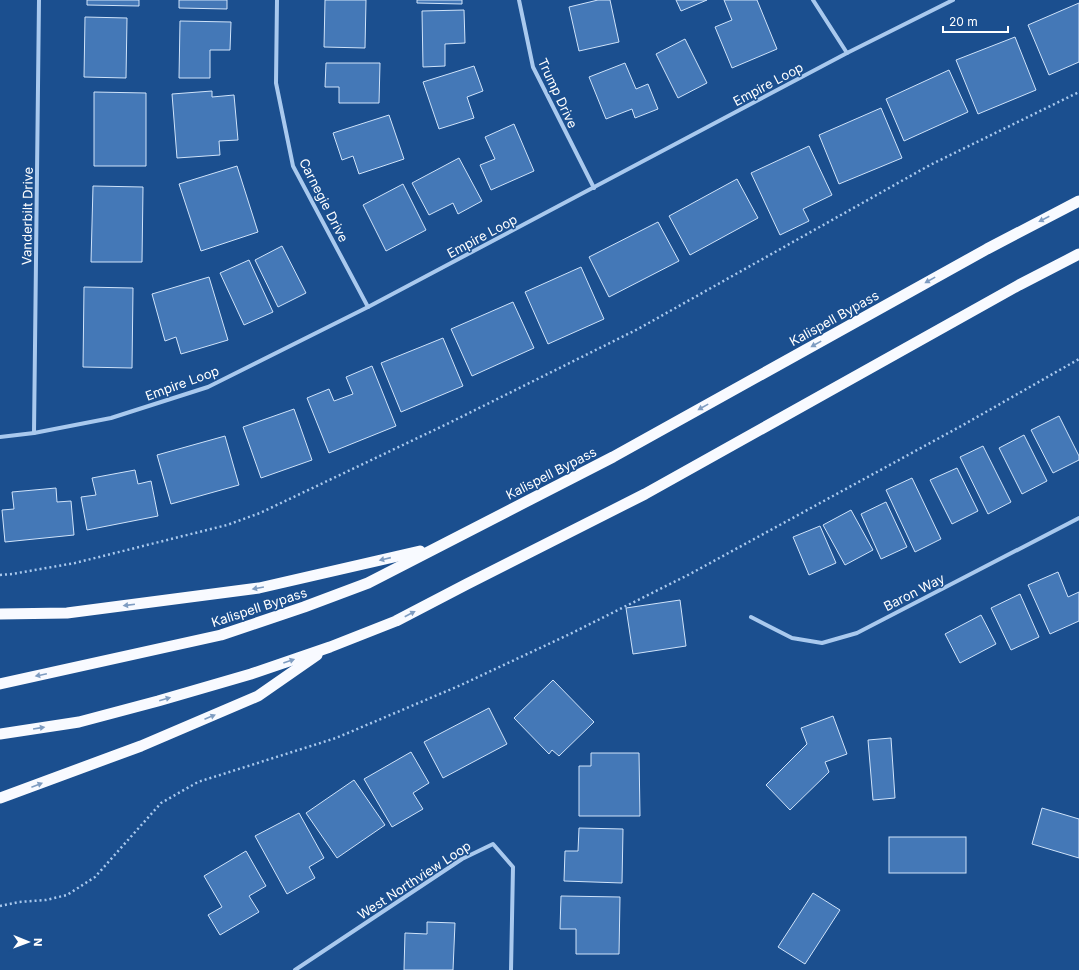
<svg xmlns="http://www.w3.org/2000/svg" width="1079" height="970" viewBox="0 0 1079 970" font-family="Inter,sans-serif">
<rect width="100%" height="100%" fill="#1b4f8f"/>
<!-- building -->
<g fill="#4478b7" stroke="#cfe3fa">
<polygon points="87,0 139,0 139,6 87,5"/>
<polygon points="179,0 227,0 227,9 179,8"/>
<polygon points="325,0 366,0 365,48 324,47"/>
<polygon points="417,0 462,0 462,4 417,3"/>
<polygon points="598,0 610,0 619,42 579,51 569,7"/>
<polygon points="676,0 707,0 681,11"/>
<polygon points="724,0 757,0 777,49 732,68 715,27 732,20"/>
<polygon points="1079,3 1079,62 1049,75 1028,25"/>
<polygon points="464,10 465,43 445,44 445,66 423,67 422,11"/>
<polygon points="85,17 127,18 126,78 84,77"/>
<polygon points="180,21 231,22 230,50 210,50 210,78 179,78"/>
<polygon points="1015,37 1036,90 978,114 956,60"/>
<polygon points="685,39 707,83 678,98 656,54"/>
<polygon points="326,63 380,63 379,103 339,103 339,87 325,87"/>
<polygon points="625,63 636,89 648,84 658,109 635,118 632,109 606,119 589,77"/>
<polygon points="474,66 483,91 467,97 474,118 439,129 423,82"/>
<polygon points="949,70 968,112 904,141 886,99"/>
<polygon points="212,91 212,97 234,95 238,140 219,141 220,155 177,158 172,94"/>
<polygon points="94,92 146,93 146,166 94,166"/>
<polygon points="881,108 902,158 839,184 819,135"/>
<polygon points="389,115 404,159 359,174 353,156 342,160 333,133"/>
<polygon points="514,124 534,171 491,190 480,165 495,159 485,137"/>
<polygon points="809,146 832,195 803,209 809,221 780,235 751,173"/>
<polygon points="459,158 482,201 458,214 453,203 429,215 412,183"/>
<polygon points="237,166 258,232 201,251 179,184"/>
<polygon points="737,179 758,218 690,255 669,216"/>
<polygon points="403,184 426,230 386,251 363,205"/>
<polygon points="93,186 143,187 142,262 91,262"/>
<polygon points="658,222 679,261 609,297 589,257"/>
<polygon points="282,246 306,293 278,307 255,260"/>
<polygon points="249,260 273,312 244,325 220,273"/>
<polygon points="581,267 604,319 548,344 525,292"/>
<polygon points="209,277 228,340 181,354 176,337 165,341 152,294"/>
<polygon points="84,287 133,288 132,368 83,367"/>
<polygon points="513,302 534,348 472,376 451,329"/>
<polygon points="443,338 463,386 401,412 381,363"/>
<polygon points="372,366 396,426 329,453 307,398 329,389 334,401 353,394 346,377"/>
<polygon points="294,409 312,460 261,478 243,427"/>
<polygon points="1059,416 1079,456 1079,460 1053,473 1031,430"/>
<polygon points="1024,435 1047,481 1022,494 999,448"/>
<polygon points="225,436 239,485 171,504 157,455"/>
<polygon points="983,446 1011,502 988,514 960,457"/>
<polygon points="957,468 978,511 952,524 930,480"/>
<polygon points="135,470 138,484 151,481 158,516 87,530 81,497 96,495 92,478"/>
<polygon points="912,478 941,539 915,552 886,490"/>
<polygon points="56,488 57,502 71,501 74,535 5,542 2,510 14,509 12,492"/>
<polygon points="886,502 907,547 881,559 861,514"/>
<polygon points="851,510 873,550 845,565 823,525"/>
<polygon points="820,526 836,563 809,575 793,537"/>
<polygon points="1058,572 1068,597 1079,592 1079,621 1050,634 1028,585"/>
<polygon points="1020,594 1039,637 1011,650 991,608"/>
<polygon points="680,600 686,646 633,654 626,608"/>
<polygon points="981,615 996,644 960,663 945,634"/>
<polygon points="553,680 594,722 559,756 552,750 549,754 514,718"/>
<polygon points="489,708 507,744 443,778 424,742"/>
<polygon points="833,716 847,754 825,762 829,772 790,810 766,785 807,744 801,728"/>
<polygon points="891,738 895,798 873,800 868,740"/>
<polygon points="411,752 429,783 413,793 423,809 392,827 364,779"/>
<polygon points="591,753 639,753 640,816 579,816 579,766 591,766"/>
<polygon points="354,780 385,825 337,858 306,813"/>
<polygon points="1042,808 1079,819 1079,858 1032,844"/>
<polygon points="299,813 324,858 309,867 315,878 287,894 255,836"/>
<polygon points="579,828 623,829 622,883 564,881 565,851 578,851"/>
<rect x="889" y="837" width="77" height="36"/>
<polygon points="246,851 266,886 249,896 259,912 220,935 208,915 222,907 204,876"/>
<polygon points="813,893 840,910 805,964 778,947"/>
<polygon points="561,896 620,897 619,954 576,954 576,929 560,929"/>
<polygon points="427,922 455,923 453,970 404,970 405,933 427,934"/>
</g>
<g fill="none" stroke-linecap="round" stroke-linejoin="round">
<!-- path -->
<g stroke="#a9c9ee" stroke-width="2.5" stroke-dasharray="2 3" stroke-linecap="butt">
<polyline points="0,575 12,574 75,563 227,525 260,513 447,424 638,329 930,165 1079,92"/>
<polyline points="0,906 19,902 46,900 67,895 95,877 161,803 198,782 336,738 461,685 572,633 690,574 963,425 1079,359"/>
</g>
<!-- minor -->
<g stroke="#a9c9ee" stroke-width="4">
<polyline points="277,0 276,83 293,166 368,307"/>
<polyline points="519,0 533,67 594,188"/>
<polyline points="813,0 847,53"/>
<polyline points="34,433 39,0"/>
<polyline points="0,437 34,433 111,418 208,387 368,307 847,53 953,0"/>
<polyline points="751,617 792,638 822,643 857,633 1079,518"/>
<polyline points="295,970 462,859 493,844 513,867 511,970"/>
</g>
<!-- trunk -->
<g stroke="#f8faff" stroke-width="11">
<polyline points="0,614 67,613 259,588 420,551"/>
<polyline points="0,684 221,635 304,607 368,583 613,457 987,249 1079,201"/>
<polyline points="0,734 79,722 158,701 251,674 330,647 396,621 467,584 645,494 1019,285 1079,254"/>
<polyline points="0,798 141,746 258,696 317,655"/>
</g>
</g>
<!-- one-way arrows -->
<defs><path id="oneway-solid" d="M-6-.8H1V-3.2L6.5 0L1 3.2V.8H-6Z"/></defs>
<g fill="#7e9cc1">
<use href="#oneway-solid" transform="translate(1044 219) rotate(153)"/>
<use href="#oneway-solid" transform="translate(930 280) rotate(151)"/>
<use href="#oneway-solid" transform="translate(816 344) rotate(151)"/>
<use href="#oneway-solid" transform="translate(703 407) rotate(151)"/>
<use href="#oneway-solid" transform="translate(385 559) rotate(167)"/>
<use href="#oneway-solid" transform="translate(258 588) rotate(170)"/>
<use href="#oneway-solid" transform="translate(129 605) rotate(173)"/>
<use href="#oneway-solid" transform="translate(410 614) rotate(-28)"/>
<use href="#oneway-solid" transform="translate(289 661) rotate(-19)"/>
<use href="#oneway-solid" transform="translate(41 675) rotate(168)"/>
<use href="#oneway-solid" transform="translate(165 699) rotate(-16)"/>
<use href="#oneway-solid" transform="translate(210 717) rotate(-23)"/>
<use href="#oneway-solid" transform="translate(39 728) rotate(-9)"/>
<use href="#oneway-solid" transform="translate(37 785) rotate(-21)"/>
</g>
<g text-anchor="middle" stroke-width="3" stroke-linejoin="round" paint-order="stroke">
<!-- street labels -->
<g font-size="13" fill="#fff" stroke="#1b4f8f">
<text transform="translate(768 84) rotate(-28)" y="5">Empire Loop</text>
<text transform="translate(558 93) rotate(65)" y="5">Trump Drive</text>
<text transform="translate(324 200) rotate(63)" y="5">Carnegie Drive</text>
<text transform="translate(27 216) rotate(-89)" y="5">Vanderbilt Drive</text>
<text transform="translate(482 236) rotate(-28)" y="5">Empire Loop</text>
<text transform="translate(834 318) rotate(-29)" y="5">Kalispell Bypass</text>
<text transform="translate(182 383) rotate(-20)" y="5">Empire Loop</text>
<text transform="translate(551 473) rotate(-27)" y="5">Kalispell Bypass</text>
<text transform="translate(914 592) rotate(-27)" y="5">Baron Way</text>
<text transform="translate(259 607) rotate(-18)" y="5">Kalispell Bypass</text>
<text transform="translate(414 880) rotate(-33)" y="5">West Northview Loop</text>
</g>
</g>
<!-- north arrow -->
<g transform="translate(28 942) rotate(91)" stroke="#1b4f8f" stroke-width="3" paint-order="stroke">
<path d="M0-3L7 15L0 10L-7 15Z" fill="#ffffff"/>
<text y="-6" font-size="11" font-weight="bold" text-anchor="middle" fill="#ffffff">N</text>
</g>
<!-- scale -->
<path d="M943 26v6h65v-6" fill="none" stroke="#ffffff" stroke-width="2"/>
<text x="949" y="26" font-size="12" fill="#ffffff" stroke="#1b4f8f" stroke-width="3" paint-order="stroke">20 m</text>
</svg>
